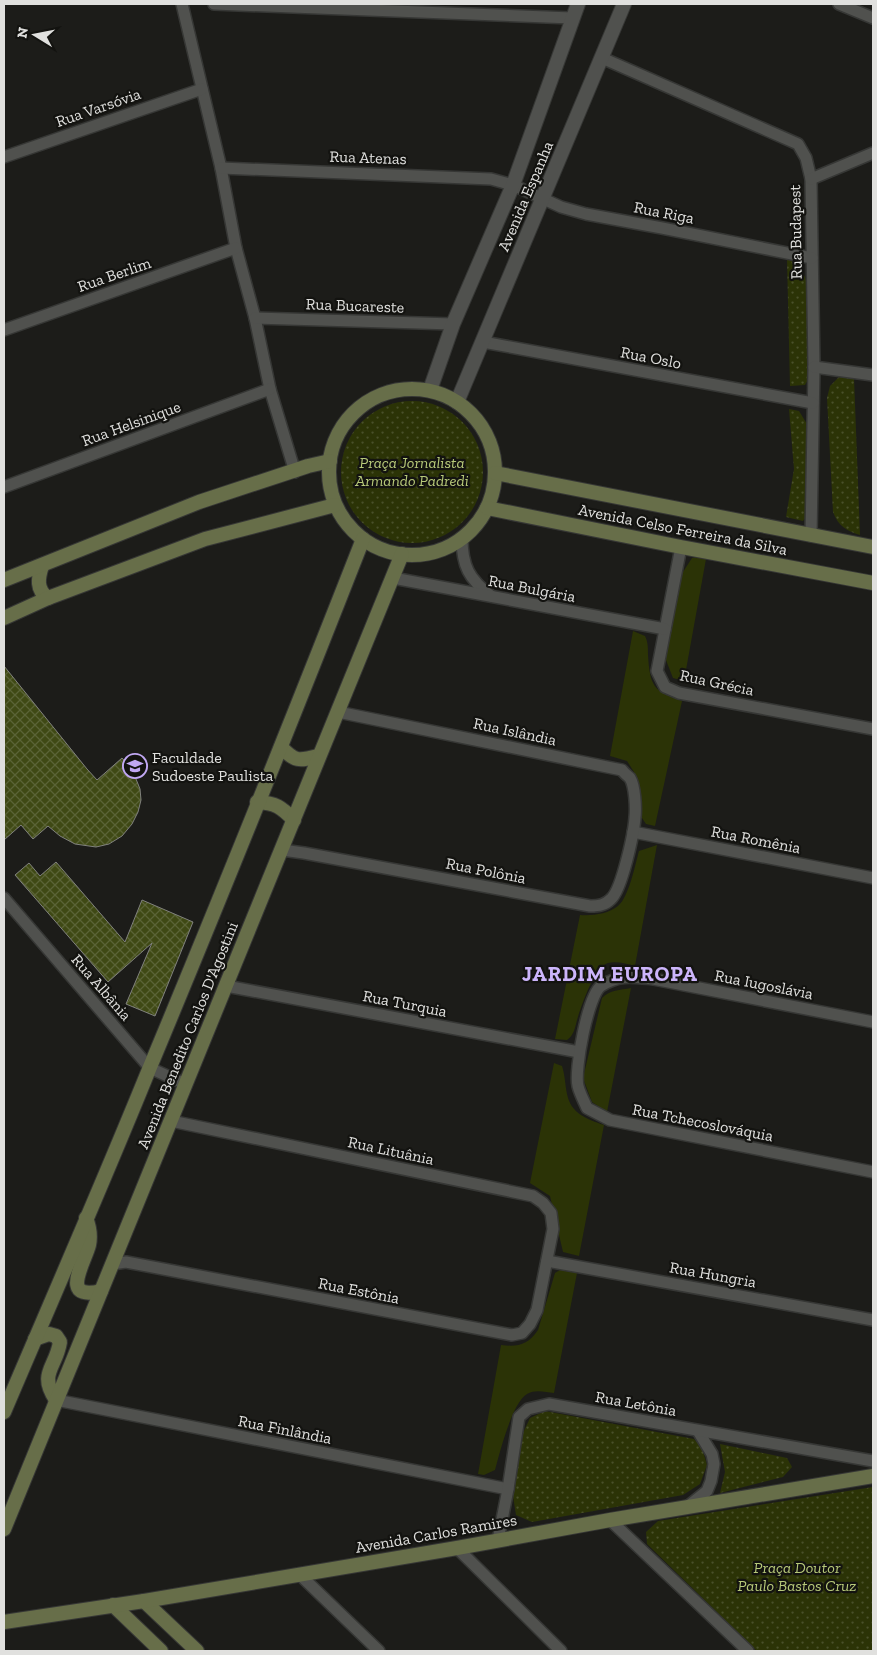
<svg xmlns="http://www.w3.org/2000/svg" width="877" height="1655" viewBox="0 0 877 1655" font-family="'Zilla Slab',serif">
<defs>
<pattern id="park-dots" width="8" height="8" patternUnits="userSpaceOnUse" patternTransform="scale(1.25)"><rect width="8" height="8" fill="#2b3306"/><path d="M2 2h.1M6 6h.1" fill="none" stroke="#49502a" stroke-width="1.8" stroke-linecap="round"/></pattern>
<pattern id="building-cross-hatch" width="8" height="8" patternUnits="userSpaceOnUse" patternTransform="scale(1.25)"><rect width="8" height="8" fill="#3f4914"/><path d="M0 0l8 8M0 8l8-8" fill="none" stroke="#5a6336"/></pattern>
</defs>
<rect width="100%" height="100%" fill="#1c1c19"/>
<!-- grass -->
<g fill="#2b3306">
<polygon points="700,557 706,559 684,681 673,678 664,655 681,575 692,558"/>
<path d="M633 631 645 636C648 642 648 648 648 655 650 686 653 691 682 701L655 826 646 824 642 818 634 772 627 761 610 756Z"/>
<path d="M657 845 635 966C627 964 617 961 608 963 594 967 581 1007 577 1020 575 1028 574 1035 567 1040L555 1039 580 915C592 916 608 914 618 906 629 897 635 865 639 851Z"/>
<path d="M631 988 607 1112 592 1102 583 1078 602 998C610 990 620 990 631 988Z"/>
<path d="M554 1063 562 1066C565 1075 565 1084 567 1094 571 1114 587 1119 604 1125L579 1256 563 1252 550 1196 530 1183Z"/>
<path d="M560 1270 577 1273 554 1393C545 1392 535 1389 527 1394 512 1403 500 1452 495 1470L484 1475 478 1474 501 1345C518 1347 528 1345 538 1330L555 1273Z"/>
</g>
<!-- park -->
<g fill="url(#park-dots)">
<polygon points="787,259 796,263 805,277 809,291 810,376 805,385 790,386"/>
<path d="M839 377 854 378 860 535C847 531 838 526 833 512L827 398 830 386Z"/>
<circle cx="412" cy="472" r="71"/>
<polygon points="789,409 799,411 810,429 811,510 803,521 786,517 794,469"/>
<polygon points="545,1411 694,1439 702,1448 707,1465 700,1484 683,1495 532,1522 516,1515 513,1496 523,1433 530,1418"/>
<polygon points="720,1444 787,1458 792,1467 783,1477 720,1493 725,1472"/>
<polygon points="873,1487 873,1651 757,1651 647,1544 646,1532 658,1521"/>
</g>
<!-- building -->
<g fill="url(#building-cross-hatch)" stroke="#80817d">
<polygon points="4,666 87,769 97,780 122,758 129,766 134,774 140,789 141,800 138,812 132,824 122,836 109,844 96,847 75,844 60,836 48,826 33,839 21,825 4,840"/>
<polygon points="56,862 125,942 142,900 193,922 155,1016 126,1004 152,943 108,982 15,875 29,863 40,876"/>
</g>
<g fill="none" stroke-linecap="round" stroke-linejoin="round">
<defs>
<g id="minor">
<polyline points="182,4 221,168 236,248 255,318 270,389 295,472"/>
<polyline points="214,4 572,18"/>
<polyline points="839,4 873,18"/>
<polyline points="602,58 798,144 806,158 811,179 814,367 811,536"/>
<polyline points="4,157 202,89"/>
<polyline points="221,168 491,179 513,185 561,207 586,214 662,228 812,258"/>
<polyline points="811,179 873,153"/>
<polyline points="255,318 453,324"/>
<polyline points="4,330 236,248"/>
<polyline points="483,342 813,403"/>
<polyline points="814,367 873,375"/>
<polyline points="4,487 270,389"/>
<path d="M462 538C462 566 469 579 491 596"/>
<polyline points="681,547 657,671 665,687 679,693 873,729"/>
<polyline points="393,578 665,629"/>
<polyline points="633,832 873,878"/>
<path d="M282 850 304 853 590 906C599 906 605 905 611 899 622 889 634 833 635 817 636 808 635 786 630 778 628 776 624 773 622 770L338 712"/>
<polyline points="4,898 150,1068 185,1084"/>
<polyline points="226,986 579,1052"/>
<path d="M873 1022 653 979C633 977 619 974 601 986 588 995 574 1070 578 1086 580 1094 584 1101 587 1108L610 1120 873 1172"/>
<polyline points="547,1261 873,1320"/>
<polyline points="112,1264 126,1262 512,1335 522,1333 530,1324 537,1310 553,1229 551,1213 543,1203 533,1196 171,1121"/>
<polyline points="56,1400 508,1489"/>
<polyline points="687,1507 707,1491 711,1481 714,1464 712,1454 698,1431"/>
<polyline points="610,1520 748,1651"/>
<polyline points="498,1540 508,1489 519,1417 528,1409 549,1404 873,1461"/>
<polyline points="457,1548 561,1651"/>
<polyline points="299,1574 379,1651"/>
</g>
<g id="tertiary">
<polyline points="430,390 453,324 513,185 578,4"/>
<polyline points="457,402 624,4"/>
</g>
<g id="secondary">
<circle cx="412" cy="472" r="83"/>
<polyline points="495,473 873,547"/>
<polyline points="487,508 681,547 873,583"/>
<path d="M42 566C38 578 36 590 48 598"/>
<polyline points="4,580 199,502 308,466 330,461"/>
<polyline points="4,618 48,598 205,539 335,505"/>
<path d="M281 747C295 762 299 761 318 756"/>
<path d="M257 802C276 803 281 807 294 820"/>
<path d="M86 1218C90 1228 91 1235 89 1245 84 1264 59 1301 101 1291"/>
<path d="M35 1339 49 1334 56 1336 60 1342C56 1368 38 1373 56 1400"/>
<path d="M4 1412C53 1297 103 1183 150 1067 223 892 294 715 363 539"/>
<polyline points="4,1529 402,554"/>
<polyline points="144,1601 197,1651"/>
<polyline points="113,1605 161,1651"/>
<polyline points="4,1622 144,1601 457,1548 610,1520 873,1476"/>
</g>
</defs>
<!-- minor casing -->
<use href="#minor" stroke="#363735" stroke-width="14"/>
<!-- tertiary casing -->
<use href="#tertiary" stroke="#363735" stroke-width="16"/>
<!-- secondary casing -->
<use href="#secondary" stroke="#363735" stroke-width="16"/>
<!-- minor -->
<use href="#minor" stroke="#50514e" stroke-width="11"/>
<!-- tertiary -->
<use href="#tertiary" stroke="#50514e" stroke-width="14"/>
<!-- secondary -->
<use href="#secondary" stroke="#676e49" stroke-width="14"/>
</g>
<!-- icons -->
<defs>
<symbol id="university-ring" viewBox="-11 -11 22 22"><circle r="9.5" fill="#131310" stroke="#c1a8f3" stroke-width="1.5"/><path d="M0-5L7-2L0 1L-7-2ZM-4 1L0 2.5L4 1V4Q0 6-4 4Z" fill="#c1a8f3"/></symbol>
</defs>
<g fill-rule="evenodd">
<use href="#university-ring" x="121" y="752" width="28" height="28"/>
</g>
<g text-anchor="middle" stroke-width="4.5" stroke-linejoin="round" paint-order="stroke">
<!-- street labels -->
<g font-size="16" fill="#e0e0de" stroke="#131310">
<text transform="translate(98 107) rotate(-19)" y="6">Rua Varsóvia</text>
<text transform="translate(368 157) rotate(2)" y="6">Rua Atenas</text>
<text transform="translate(525 196) rotate(-67)" y="6">Avenida Espanha</text>
<text transform="translate(664 212) rotate(11)" y="6">Rua Riga</text>
<text transform="translate(795 232) rotate(-91)" y="6">Rua Budapest</text>
<text transform="translate(114 274) rotate(-19)" y="6">Rua Berlim</text>
<text transform="translate(355 305) rotate(2)" y="6">Rua Bucareste</text>
<text transform="translate(651 357) rotate(11)" y="6">Rua Oslo</text>
<text transform="translate(131 423) rotate(-20)" y="6">Rua Helsinique</text>
<text transform="translate(683 529) rotate(11)" y="6">Avenida Celso Ferreira da Silva</text>
<text transform="translate(532 588) rotate(11)" y="6">Rua Bulgária</text>
<text transform="translate(717 682) rotate(12)" y="6">Rua Grécia</text>
<text transform="translate(515 731) rotate(12)" y="6">Rua Islândia</text>
<text transform="translate(756 839) rotate(11)" y="6">Rua Romênia</text>
<text transform="translate(486 870) rotate(11)" y="6">Rua Polônia</text>
<text transform="translate(764 984) rotate(11)" y="6">Rua Iugoslávia</text>
<text transform="translate(102 987) rotate(49)" y="6">Rua Albânia</text>
<text transform="translate(405 1003) rotate(11)" y="6">Rua Turquia</text>
<text transform="translate(187 1035) rotate(-68)" y="6">Avenida Benedito Carlos D'Agostini</text>
<text transform="translate(703 1122) rotate(11)" y="6">Rua Tchecoslováquia</text>
<text transform="translate(391 1150) rotate(12)" y="6">Rua Lituânia</text>
<text transform="translate(713 1274) rotate(10)" y="6">Rua Hungria</text>
<text transform="translate(359 1290) rotate(11)" y="6">Rua Estônia</text>
<text transform="translate(636 1403) rotate(10)" y="6">Rua Letônia</text>
<text transform="translate(285 1429) rotate(11)" y="6">Rua Finlândia</text>
<text transform="translate(436 1533) rotate(-10)" y="6">Avenida Carlos Ramires</text>
</g>
<!-- park labels -->
<g font-size="16" font-style="italic" fill="#b7c979" stroke="#131310">
<text x="412" y="468">Praça Jornalista<tspan x="412" dy="18">Armando Padredi</tspan></text>
<text x="797" y="1573">Praça Doutor<tspan x="797" dy="18">Paulo Bastos Cruz</tspan></text>
</g>
<!-- poi labels -->
<g font-size="16" fill="#e0e0de" stroke="#131310" text-anchor="start">
<text x="152" y="763">Faculdade<tspan x="152" dy="18">Sudoeste Paulista</tspan></text>
</g>
<!-- district labels -->
<g font-size="21" font-weight="bold" letter-spacing="1" fill="#ccb5fb" stroke="#131310">
<text x="610" y="981">JARDIM EUROPA</text>
</g>
</g>
<!-- border -->
<rect width="877" height="1655" fill="none" stroke="#e0e0de" stroke-width="10"/>
<!-- north arrow -->
<g transform="translate(35 35) rotate(280)" stroke="#131310" stroke-width="4" paint-order="stroke">
<path d="M0-4L9 19L0 12L-9 19Z" fill="#e0e0de"/>
<text y="-8" font-size="14" font-weight="bold" text-anchor="middle" fill="#e0e0de">N</text>
</g>
</svg>
